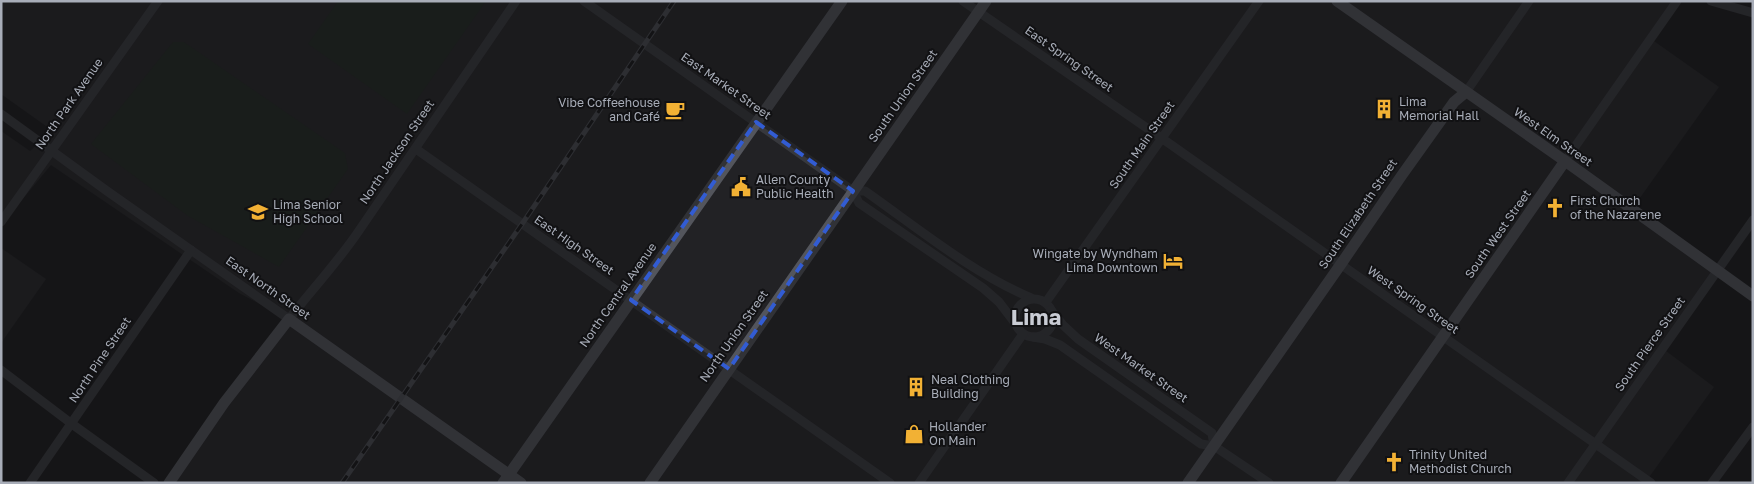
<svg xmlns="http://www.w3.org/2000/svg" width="1754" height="484" viewBox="0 0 1754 484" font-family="'Golos Text',sans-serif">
<rect width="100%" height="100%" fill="#161618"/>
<!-- built -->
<g fill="#222225">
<polygon points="1,1 1677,1 1651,39 1719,87 1632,209 1717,270 1662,348 1714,387 1647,480 1651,483 169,483 288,319 239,293 51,165 1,225 1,131 30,151 53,131 1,94"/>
<polygon points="1,248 46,279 1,343"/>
</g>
<!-- pitch -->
<g fill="#1e261f">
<polygon points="338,1 486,1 407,114 308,44"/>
<polygon points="173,42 184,42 345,153 348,169 279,267 188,216 91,144"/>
</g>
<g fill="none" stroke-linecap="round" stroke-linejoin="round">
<!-- minor -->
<g stroke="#37383d" stroke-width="9">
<polyline points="584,1 853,191 859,203 983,288 999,302 1015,323"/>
<polyline points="963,1 1170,144 1651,483"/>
<polyline points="1711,1 1753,13"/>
<polyline points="1466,92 1529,1"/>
<path d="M1 114 107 191 289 319C311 291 335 265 356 235L516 1"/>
<polyline points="416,149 890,483"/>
<polyline points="1565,161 1677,1"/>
<path d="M853 191H865C919 229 971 272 1031 298"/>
<polyline points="1,222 158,1"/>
<circle cx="1034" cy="318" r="19"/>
<polyline points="1046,302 1259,1"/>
<polyline points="1051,310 1063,325 1078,339 1212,433 1214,446"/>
<polyline points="1033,337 1045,339 1060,345 1201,444 1214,446 1269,483"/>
<polyline points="1,370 72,424 154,483"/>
<polyline points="30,483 191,250"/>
<polyline points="919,483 1023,334"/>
<polyline points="1568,483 1753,220"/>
<polyline points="1712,483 1753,427"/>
</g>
<!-- major -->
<g stroke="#53555c" stroke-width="11">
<polyline points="1337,1 1565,161 1753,296"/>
<polyline points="169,483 224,403 289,319 521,483"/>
<polyline points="503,483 842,1"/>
<polyline points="650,483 986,1"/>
<polyline points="1188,483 1341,264 1402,175 1454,102 1466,92"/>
<polyline points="1341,483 1565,161"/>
</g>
<defs>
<polyline id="rail" points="342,483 522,224 674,1"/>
</defs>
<!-- rail casing -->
<use href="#rail" stroke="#4a4c52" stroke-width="5"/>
<!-- rail -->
<use href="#rail" stroke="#111113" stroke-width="3" stroke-dasharray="9" stroke-linecap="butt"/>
</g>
<!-- marked area -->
<path d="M0 0H1754V484H0ZM756 122 853 191 729 369 631 300Z" fill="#161618" fill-opacity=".55" fill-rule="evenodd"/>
<path fill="none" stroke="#325cd3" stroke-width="4" stroke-dasharray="10 6" stroke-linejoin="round" d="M756 122 853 191 729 369 631 300Z"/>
<!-- icons -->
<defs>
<symbol id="building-bare" viewBox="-9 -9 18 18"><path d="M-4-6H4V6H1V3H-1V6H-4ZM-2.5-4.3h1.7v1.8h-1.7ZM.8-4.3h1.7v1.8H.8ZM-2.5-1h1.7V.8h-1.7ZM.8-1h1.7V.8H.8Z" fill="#f2b134" stroke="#111113" stroke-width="2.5" paint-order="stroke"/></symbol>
<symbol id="cafe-bare" viewBox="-9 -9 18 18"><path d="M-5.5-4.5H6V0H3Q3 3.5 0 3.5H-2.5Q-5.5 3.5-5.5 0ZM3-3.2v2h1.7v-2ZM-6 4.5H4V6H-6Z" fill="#f2b134" stroke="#111113" stroke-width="2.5" paint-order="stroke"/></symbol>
<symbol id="civic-bare" viewBox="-9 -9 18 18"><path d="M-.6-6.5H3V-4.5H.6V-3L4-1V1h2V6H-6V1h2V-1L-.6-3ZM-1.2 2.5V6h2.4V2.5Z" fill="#f2b134" stroke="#111113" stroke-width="2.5" paint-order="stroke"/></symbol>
<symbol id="church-bare" viewBox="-9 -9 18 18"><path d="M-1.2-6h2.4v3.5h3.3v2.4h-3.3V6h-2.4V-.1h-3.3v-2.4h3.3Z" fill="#f2b134" stroke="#111113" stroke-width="2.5" paint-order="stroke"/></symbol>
<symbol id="school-bare" viewBox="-9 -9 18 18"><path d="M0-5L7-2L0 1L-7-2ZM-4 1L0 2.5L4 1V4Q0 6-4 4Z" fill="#f2b134" stroke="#111113" stroke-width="2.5" paint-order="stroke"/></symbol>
<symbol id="hotel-bare" viewBox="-9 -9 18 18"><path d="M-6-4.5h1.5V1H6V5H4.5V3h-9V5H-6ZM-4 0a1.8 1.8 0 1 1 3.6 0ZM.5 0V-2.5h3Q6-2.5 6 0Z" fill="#f2b134" stroke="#111113" stroke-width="2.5" paint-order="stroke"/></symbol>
<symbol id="shop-bare" viewBox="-9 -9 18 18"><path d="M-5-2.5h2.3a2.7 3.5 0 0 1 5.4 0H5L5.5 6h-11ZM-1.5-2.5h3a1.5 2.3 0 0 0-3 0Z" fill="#f2b134" stroke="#111113" stroke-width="2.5" paint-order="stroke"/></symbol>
</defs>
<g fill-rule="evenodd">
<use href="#building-bare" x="1370" y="95" width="28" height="28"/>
<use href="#cafe-bare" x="661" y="96" width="28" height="28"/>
<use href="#civic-bare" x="727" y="173" width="28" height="28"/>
<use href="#church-bare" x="1541" y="194" width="28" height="28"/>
<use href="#school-bare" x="244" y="198" width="28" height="28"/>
<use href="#hotel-bare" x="1159" y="247" width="28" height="28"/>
<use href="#building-bare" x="902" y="373" width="28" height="28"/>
<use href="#shop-bare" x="900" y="420" width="28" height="28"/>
<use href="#church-bare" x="1380" y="448" width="28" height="28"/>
</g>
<g text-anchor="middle" stroke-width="4" stroke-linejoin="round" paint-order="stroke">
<!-- street labels -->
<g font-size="12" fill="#a8adb8" stroke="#111113">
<text transform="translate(1069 59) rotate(35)" y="4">East Spring Street</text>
<text transform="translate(726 86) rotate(35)" y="4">East Market Street</text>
<text transform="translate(903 96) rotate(-55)" y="4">South Union Street</text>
<text transform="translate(69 104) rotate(-55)" y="4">North Park Avenue</text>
<text transform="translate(1553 137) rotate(35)" y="4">West Elm Street</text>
<text transform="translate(1142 145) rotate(-55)" y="4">South Main Street</text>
<text transform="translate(397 152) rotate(-56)" y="4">North Jackson Street</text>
<text transform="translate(1358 214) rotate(-56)" y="4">South Elizabeth Street</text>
<text transform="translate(1498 234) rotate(-55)" y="4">South West Street</text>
<text transform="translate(574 245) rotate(35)" y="4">East High Street</text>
<text transform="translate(268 288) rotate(35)" y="4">East North Street</text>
<text transform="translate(618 295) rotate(-55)" y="4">North Central Avenue</text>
<text transform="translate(1413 300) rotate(35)" y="4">West Spring Street</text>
<text transform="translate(734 336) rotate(-55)" y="4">North Union Street</text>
<text transform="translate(1650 344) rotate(-55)" y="4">South Pierce Street</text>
<text transform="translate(100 360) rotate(-56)" y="4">North Pine Street</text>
<text transform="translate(1141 368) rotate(35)" y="4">West Market Street</text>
</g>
<!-- poi labels -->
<g font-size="12" fill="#a8adb8" stroke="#111113" text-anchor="start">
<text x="1399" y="106">Lima<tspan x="1399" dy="14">Memorial Hall</tspan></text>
<text x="660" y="107" text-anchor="end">Vibe Coffeehouse<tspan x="660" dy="14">and Café</tspan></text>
<text x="756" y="184">Allen County<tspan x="756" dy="14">Public Health</tspan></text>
<text x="1570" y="205">First Church<tspan x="1570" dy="14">of the Nazarene</tspan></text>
<text x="273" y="209">Lima Senior<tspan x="273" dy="14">High School</tspan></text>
<text x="1158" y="258" text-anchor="end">Wingate by Wyndham<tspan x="1158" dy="14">Lima Downtown</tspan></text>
<text x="931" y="384">Neal Clothing<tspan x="931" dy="14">Building</tspan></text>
<text x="929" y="431">Hollander<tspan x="929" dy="14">On Main</tspan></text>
<text x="1409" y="459">Trinity United<tspan x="1409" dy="14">Methodist Church</tspan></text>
</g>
<!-- town labels -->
<g font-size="22" font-weight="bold" fill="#c9ccd4" stroke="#111113">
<text x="1036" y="325">Lima</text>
</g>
</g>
<!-- border -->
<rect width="1754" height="484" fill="none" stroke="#a8adb8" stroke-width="5"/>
</svg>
